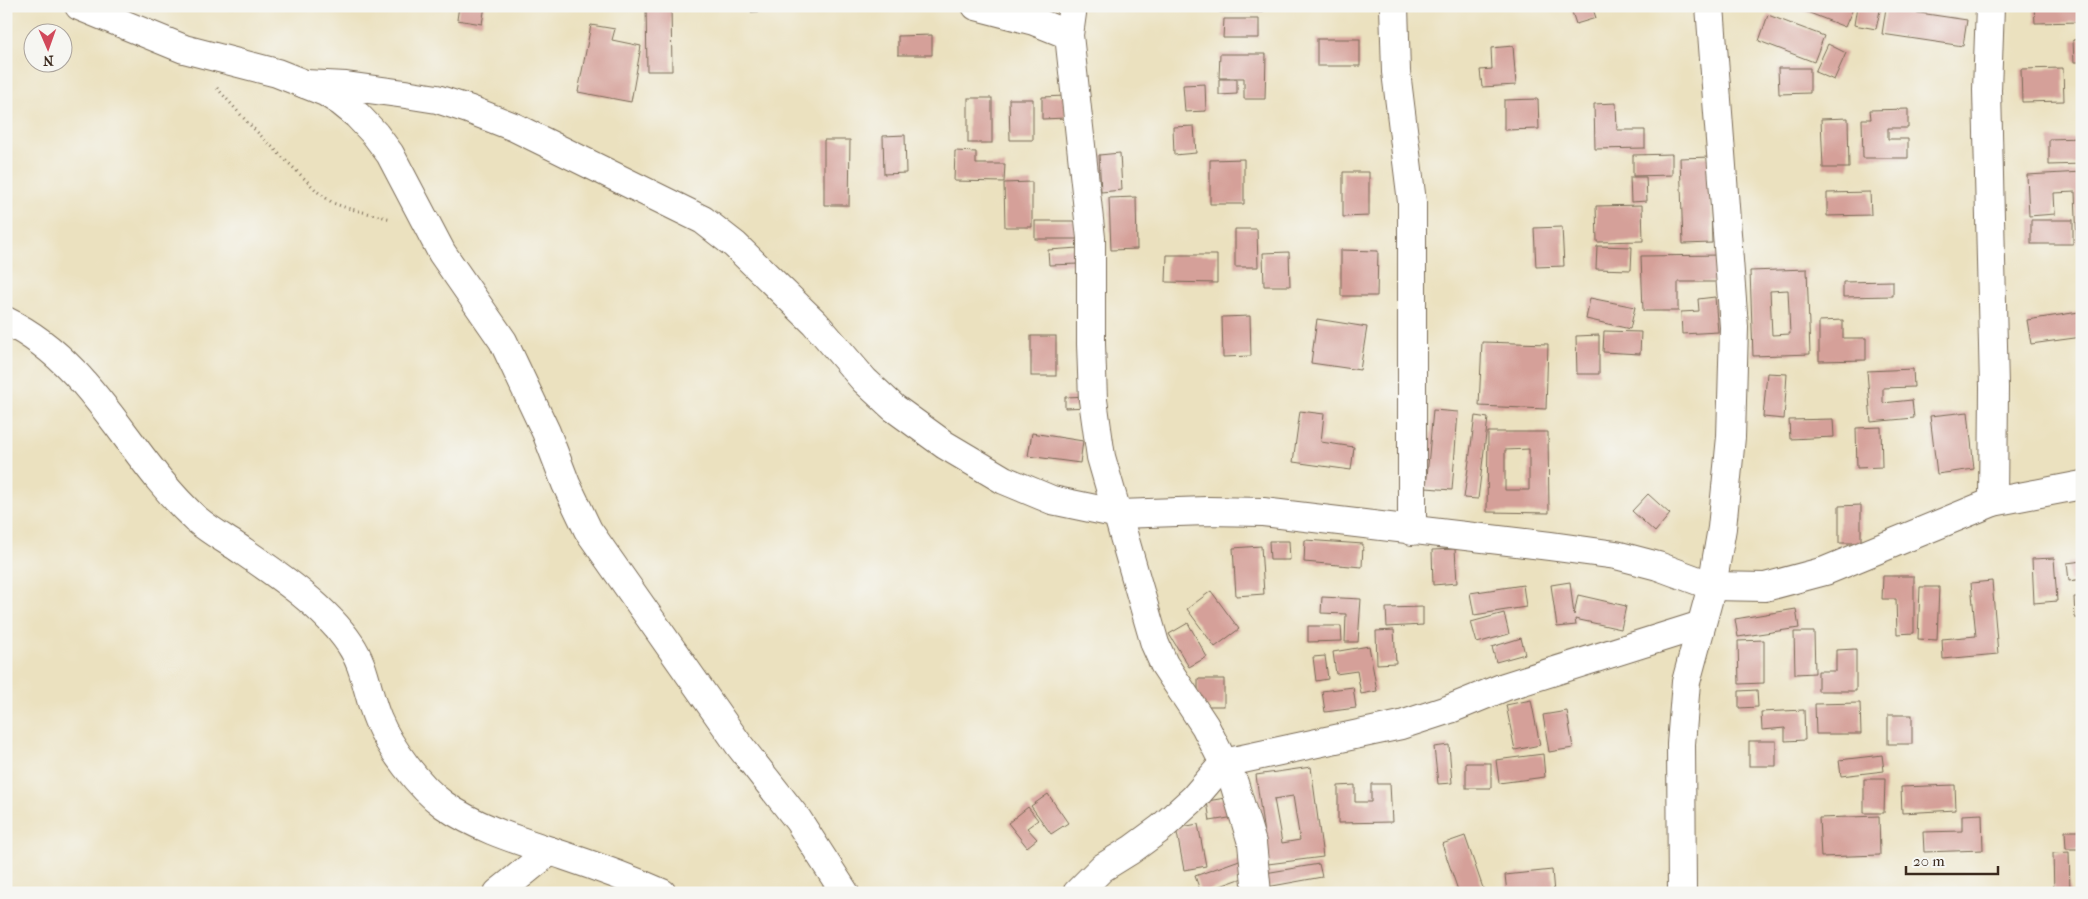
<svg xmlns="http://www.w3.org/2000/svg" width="2088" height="899" viewBox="0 0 2088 899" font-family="'IM FELL French Canon',serif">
<rect width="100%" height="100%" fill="#f6f6f2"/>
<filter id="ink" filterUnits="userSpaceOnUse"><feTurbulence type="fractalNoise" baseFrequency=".02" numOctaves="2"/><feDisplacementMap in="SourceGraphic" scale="10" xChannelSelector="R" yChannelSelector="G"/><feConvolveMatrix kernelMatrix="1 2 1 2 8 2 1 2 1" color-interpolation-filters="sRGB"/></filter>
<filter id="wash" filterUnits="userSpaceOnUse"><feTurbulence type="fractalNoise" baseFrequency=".0096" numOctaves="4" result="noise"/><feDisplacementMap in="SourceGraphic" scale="20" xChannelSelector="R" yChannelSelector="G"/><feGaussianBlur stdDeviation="1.12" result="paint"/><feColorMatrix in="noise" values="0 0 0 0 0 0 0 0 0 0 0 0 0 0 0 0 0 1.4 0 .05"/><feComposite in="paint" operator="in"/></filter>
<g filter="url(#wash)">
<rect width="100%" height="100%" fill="#ebe1bf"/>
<g id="blocks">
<!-- building -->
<g fill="#d5a099" fill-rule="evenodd">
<polygon points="459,6 485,6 482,24 457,20"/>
<polygon points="646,6 671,6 672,71 647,71"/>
<polygon points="751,6 771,6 771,11 751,12"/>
<rect x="1220" y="6" width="42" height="6"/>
<polygon points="1570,6 1592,6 1596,18 1576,24"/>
<polygon points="1803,6 1854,6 1845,27 1802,10"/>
<polygon points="1857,6 1881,6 1876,29 1854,25"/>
<polygon points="2034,6 2081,6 2081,22 2035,23"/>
<polygon points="1886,8 1967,20 1963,46 1882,34"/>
<polygon points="1768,15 1824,36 1814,62 1759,41"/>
<polygon points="1224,19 1259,19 1259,38 1223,38"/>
<polygon points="591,25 615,29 612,40 641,46 631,102 578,92"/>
<polygon points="932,35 932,55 898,55 898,36"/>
<rect x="1317" y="39" width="43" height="27"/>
<polygon points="2082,39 2082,62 2074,62 2073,40"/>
<polygon points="1828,44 1846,53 1834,80 1815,72"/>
<polygon points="1513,46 1516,85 1482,87 1480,70 1492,69 1491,48"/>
<polygon points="1220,54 1266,54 1265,99 1244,99 1244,78 1219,78"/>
<polygon points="1778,68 1810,68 1810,93 1779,94"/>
<polygon points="2063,68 2064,101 2022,102 2021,69"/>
<polygon points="1219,79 1237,79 1237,94 1219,95"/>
<polygon points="1205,84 1206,111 1185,112 1183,85"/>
<polygon points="1065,96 1066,118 1042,119 1042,97"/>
<rect x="968" y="98" width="24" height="45"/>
<polygon points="1009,99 1033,99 1033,140 1010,140"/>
<polygon points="1538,99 1539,129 1504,130 1504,100"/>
<polygon points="1616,103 1617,130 1645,130 1645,148 1595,149 1594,104"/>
<polygon points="1908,109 1908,128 1888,128 1888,139 1908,139 1908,158 1863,158 1862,119 1871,119 1870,110"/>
<polygon points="1848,118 1849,168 1823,168 1821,119"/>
<polygon points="1194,126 1196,153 1174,155 1173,127"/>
<polygon points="905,135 906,173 884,174 883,136"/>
<polygon points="2082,138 2082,164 2049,165 2049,139"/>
<polygon points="824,140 850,140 849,205 824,205"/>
<polygon points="955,151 976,152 976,164 1005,164 1004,182 954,181"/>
<polygon points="1120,153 1122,190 1101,192 1099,155"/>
<polygon points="1672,154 1672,175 1633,176 1633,155"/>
<polygon points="1710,157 1712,243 1683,244 1680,158"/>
<polygon points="1244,159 1244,204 1210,204 1210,160"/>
<polygon points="1343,172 1369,172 1369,216 1343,217"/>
<polygon points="2082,172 2082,243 2077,243 2075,192 2054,193 2055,214 2029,216 2027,175"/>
<polygon points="1630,177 1646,177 1647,201 1631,202"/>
<polygon points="1032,182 1032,227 1005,227 1004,183"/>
<polygon points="1870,192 1871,215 1827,216 1827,193"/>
<polygon points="1136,197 1137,249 1111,250 1109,198"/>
<polygon points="1642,205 1643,241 1597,242 1596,206"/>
<rect x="2031" y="220" width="42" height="24"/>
<rect x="1035" y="221" width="42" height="18"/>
<polygon points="1562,227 1564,266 1536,267 1534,228"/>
<polygon points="1235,229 1257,229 1258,267 1235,267"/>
<polygon points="1597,246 1632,247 1631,270 1596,269"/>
<polygon points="1079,248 1079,264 1049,265 1048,250"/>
<polygon points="1341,250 1378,251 1377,296 1341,296"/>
<polygon points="1289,252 1290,286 1264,286 1263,253"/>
<polygon points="1167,255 1217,255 1217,283 1166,282"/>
<polygon points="1722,255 1722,282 1678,282 1678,311 1643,311 1641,256"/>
<path d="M1807 269 1810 354 1753 356 1750 271ZM1788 290 1790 334 1772 335 1770 291Z"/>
<polygon points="1893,281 1893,296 1843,297 1843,282"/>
<polygon points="1715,297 1718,332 1682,334 1681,312 1699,311 1698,299"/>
<polygon points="1590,298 1635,307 1630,329 1586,319"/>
<polygon points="2079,312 2082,337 2031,344 2027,320"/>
<polygon points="1250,316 1251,356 1223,357 1222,317"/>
<polygon points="1317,319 1367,327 1360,370 1311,363"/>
<polygon points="1843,320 1843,338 1866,338 1866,360 1819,361 1819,321"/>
<polygon points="1604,331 1641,332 1640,354 1603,352"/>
<polygon points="1599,335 1599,374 1577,374 1576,336"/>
<rect x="1031" y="336" width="25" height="40"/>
<polygon points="1482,342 1548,344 1546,409 1479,406"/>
<polygon points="1913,369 1914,387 1883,388 1883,403 1912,400 1914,418 1871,422 1867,371"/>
<polygon points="1767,373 1787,374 1784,419 1763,417"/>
<polygon points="1089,396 1089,407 1065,408 1065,397"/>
<polygon points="1433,410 1458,412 1452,490 1426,488"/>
<polygon points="1300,411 1324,414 1321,442 1354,447 1351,470 1293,462"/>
<polygon points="1968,412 1974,469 1937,474 1930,416"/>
<polygon points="1475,416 1488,418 1478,499 1464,498"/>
<polygon points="1833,419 1834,437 1790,439 1789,420"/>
<polygon points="1881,427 1882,467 1857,468 1856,428"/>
<path d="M1488 432H1548L1549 513 1487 512ZM1529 449V490H1505V450Z"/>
<polygon points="1032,433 1083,441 1080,463 1028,456"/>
<polygon points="1648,494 1670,514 1655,532 1632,511"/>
<polygon points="1861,505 1861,543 1839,543 1839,506"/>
<polygon points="1305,540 1363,544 1362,567 1304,562"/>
<polygon points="1269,541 1289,541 1290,560 1270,560"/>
<polygon points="1261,546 1264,594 1236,596 1233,548"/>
<polygon points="1455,549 1457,583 1433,585 1432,550"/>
<polygon points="2054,558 2057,601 2034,603 2032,559"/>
<polygon points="2082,561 2082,579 2069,581 2067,563"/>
<polygon points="1883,576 1914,576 1914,633 1897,634 1896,599 1882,599"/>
<polygon points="1992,581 1998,654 1943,659 1942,639 1976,636 1971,583"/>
<polygon points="1570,582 1574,615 1578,595 1626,606 1621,629 1575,619 1576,625 1557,627 1551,585"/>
<polygon points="1523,585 1526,607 1474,615 1470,593"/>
<polygon points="1920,587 1939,587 1937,640 1918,639"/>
<polygon points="1211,591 1239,629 1215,647 1187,609"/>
<polygon points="1322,597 1361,599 1358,642 1345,642 1346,614 1321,613"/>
<polygon points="2074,597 2082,597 2082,618 2075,618"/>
<polygon points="1423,607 1423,625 1387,627 1386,608"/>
<polygon points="1796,609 1799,628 1738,637 1735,619"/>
<polygon points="1504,613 1509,634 1477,643 1471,622"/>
<polygon points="1188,623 1207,657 1189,667 1169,634"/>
<polygon points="1308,626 1341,626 1342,641 1308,642"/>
<polygon points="1394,630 1396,663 1377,664 1376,631"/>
<polygon points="1794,632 1814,632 1815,673 1795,674"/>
<polygon points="1521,638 1525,654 1496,662 1492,647"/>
<polygon points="1764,640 1764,683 1739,684 1738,641"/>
<polygon points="1369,646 1377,691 1361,694 1357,671 1336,674 1333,652"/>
<polygon points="1856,649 1856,691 1818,691 1818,671 1836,671 1836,650"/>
<polygon points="1325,656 1328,679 1316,681 1313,657"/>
<rect x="1198" y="679" width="26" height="27"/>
<polygon points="1353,687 1356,708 1325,712 1322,691"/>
<polygon points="1757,690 1758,707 1739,708 1739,691"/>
<polygon points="1531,700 1540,745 1515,750 1506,705"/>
<polygon points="1860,703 1861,734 1816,734 1815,704"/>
<polygon points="1804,710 1805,740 1785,741 1785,728 1762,730 1761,712"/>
<polygon points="1567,711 1573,748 1549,752 1543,715"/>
<rect x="1888" y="715" width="24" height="29"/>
<rect x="1749" y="741" width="27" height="25"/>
<polygon points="1449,745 1452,783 1438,784 1434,747"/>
<polygon points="1543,754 1545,777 1499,783 1496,760"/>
<polygon points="1882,755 1884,771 1841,776 1839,760"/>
<rect x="1466" y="763" width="25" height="25"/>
<path d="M1311 767 1323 857 1268 864 1256 775ZM1293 796 1300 840 1282 843 1274 799Z"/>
<polygon points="1864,779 1885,779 1884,813 1864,813"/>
<polygon points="1371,784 1390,784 1392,822 1338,823 1338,786 1355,785 1355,802 1371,802"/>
<polygon points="1955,785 1956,810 1902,813 1901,787"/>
<polygon points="1048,794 1068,823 1051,834 1031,806"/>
<polygon points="1232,797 1235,817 1210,821 1207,801"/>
<polygon points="1028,807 1038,820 1027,828 1037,839 1027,847 1008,823"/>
<polygon points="1982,814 1983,850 1924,852 1923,832 1962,831 1962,815"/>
<polygon points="1879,816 1880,855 1821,857 1819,818"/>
<polygon points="1198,824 1206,866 1184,870 1176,828"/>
<polygon points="2065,831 2082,831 2082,849 2066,849"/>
<polygon points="1465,836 1484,891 1480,893 1459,893 1442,844"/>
<polygon points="2069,852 2070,893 2054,893 2053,853"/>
<polygon points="1245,858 1251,875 1201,893 1195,876"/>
<polygon points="1319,864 1322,877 1267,887 1265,873"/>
<polygon points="1552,870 1554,893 1507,893 1505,875"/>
</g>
</g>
</g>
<g filter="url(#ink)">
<use href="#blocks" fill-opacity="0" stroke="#796a56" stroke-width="1"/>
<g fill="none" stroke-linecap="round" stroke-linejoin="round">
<defs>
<g id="minor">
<polyline points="79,6 184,49 277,73 325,92 341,102 357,115 375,134 390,154 442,253 503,341 546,432 566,484 588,530 739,745 798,820 845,893"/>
<polyline points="976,6 1034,21 1069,35"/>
<polyline points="1073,6 1069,35 1091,238 1091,344 1093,400 1101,457 1155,644 1164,664 1205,726 1234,783 1252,843 1257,893"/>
<polyline points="1394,6 1396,72 1412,202 1412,531"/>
<polyline points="1990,6 1987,90 1994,388 1993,502"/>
<polyline points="305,84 346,86 405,94 437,99 468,109 514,127 703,220 735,245 815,323 864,380 894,408 945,445 1004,480 1052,500 1119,514 1207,511 1263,512 1550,546 1616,555 1658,566 1712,586 1765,587 1825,571 1993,502 2082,485"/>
<path d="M6 321C94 364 127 456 196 519 209 530 223 538 237 547 275 573 324 605 350 644 366 667 367 695 378 720 390 748 419 787 444 805 480 830 524 842 565 856 598 867 630 879 662 893"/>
<polyline points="498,893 550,851"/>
<polyline points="1077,893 1102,868 1131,850 1161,828 1194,798 1224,763 1401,725 1450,709 1504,687 1701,625"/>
<polyline points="1682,893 1681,744 1686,682 1712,586 1722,528 1731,437 1734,327 1710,6"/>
</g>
</defs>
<!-- minor casing -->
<use href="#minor" stroke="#796a56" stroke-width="30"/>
<!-- path -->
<polyline stroke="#796a56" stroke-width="3" stroke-dasharray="1 4" stroke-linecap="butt" points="217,88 249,124 318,192 333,203 347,208 391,219"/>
<!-- minor -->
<use href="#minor" stroke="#fff" stroke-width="28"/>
</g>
</g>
<!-- margin -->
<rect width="2088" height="899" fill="none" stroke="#f6f6f2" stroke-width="25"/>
<!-- north arrow -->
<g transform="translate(48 48) rotate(178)"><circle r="24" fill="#f6f6f2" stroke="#aba49d"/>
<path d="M0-4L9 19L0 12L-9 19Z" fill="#d1495b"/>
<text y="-8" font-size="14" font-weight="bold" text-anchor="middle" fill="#3b2a1e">N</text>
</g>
<!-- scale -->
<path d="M1906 866v8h92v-8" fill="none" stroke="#3b2a1e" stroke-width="2.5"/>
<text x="1913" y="866" font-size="15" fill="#3b2a1e" stroke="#f6f6f2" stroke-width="4" paint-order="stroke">20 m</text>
</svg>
